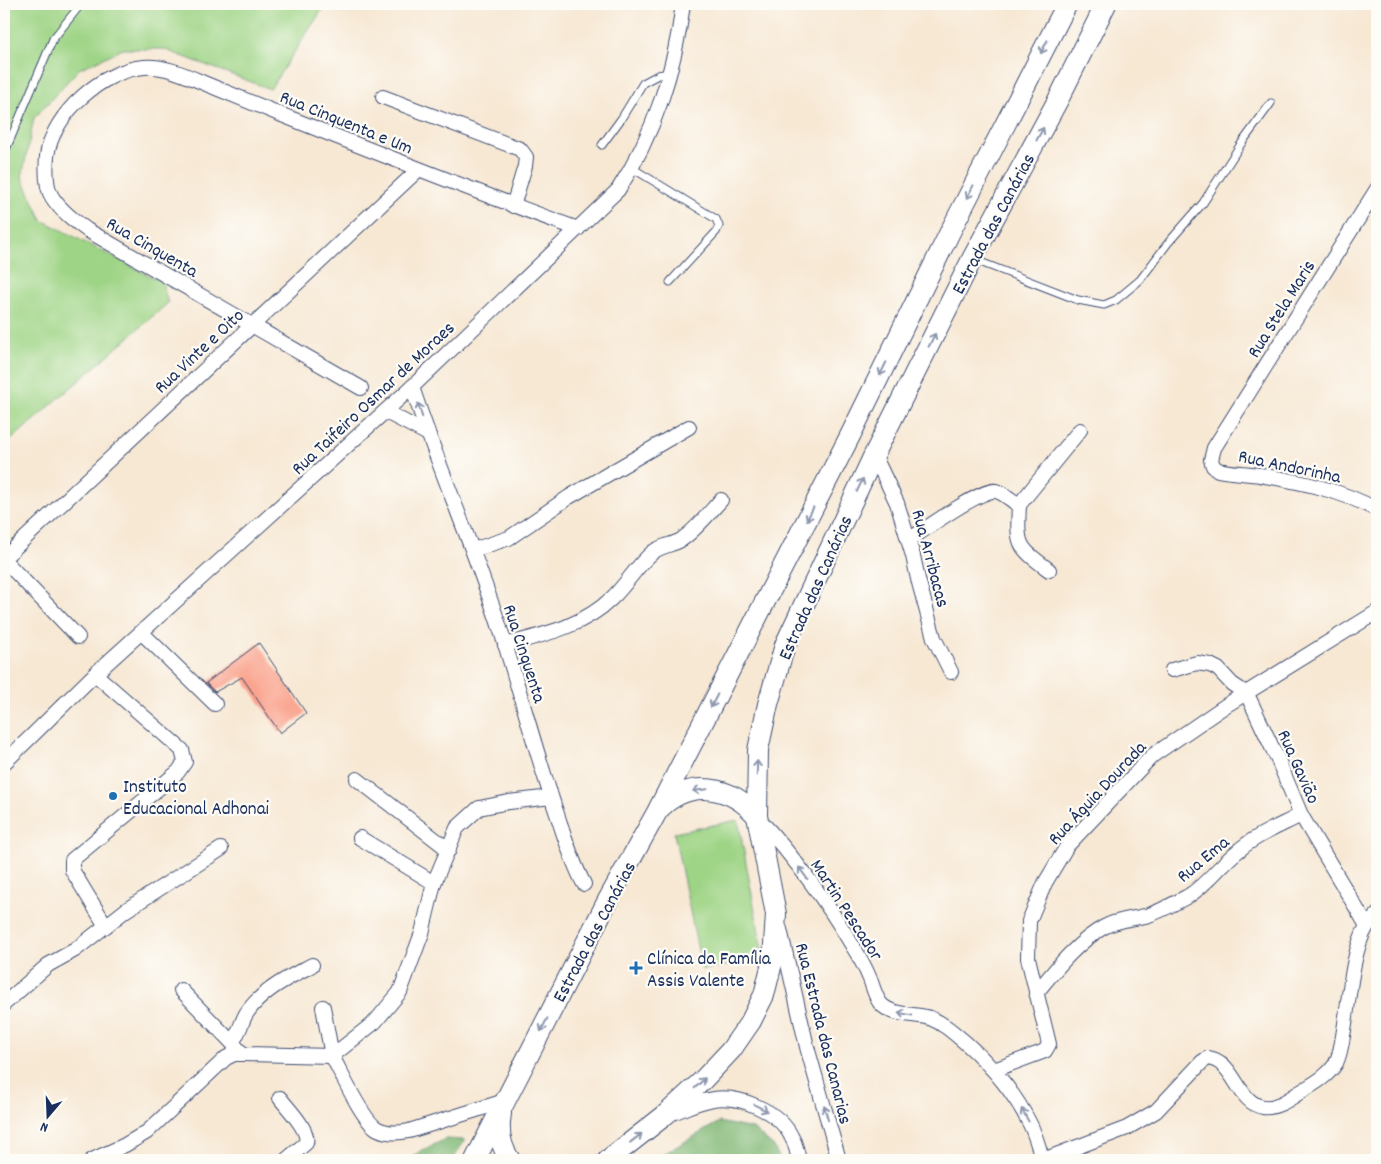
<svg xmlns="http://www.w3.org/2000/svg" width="1381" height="1164" viewBox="0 0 1381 1164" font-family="Dekko,sans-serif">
<rect width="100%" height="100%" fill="#fdfcf7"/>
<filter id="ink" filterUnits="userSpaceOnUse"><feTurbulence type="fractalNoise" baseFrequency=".02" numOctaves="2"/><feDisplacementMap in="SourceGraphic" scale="10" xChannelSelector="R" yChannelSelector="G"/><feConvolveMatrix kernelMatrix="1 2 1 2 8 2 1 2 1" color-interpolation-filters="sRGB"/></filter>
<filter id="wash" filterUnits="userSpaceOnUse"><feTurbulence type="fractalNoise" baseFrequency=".0096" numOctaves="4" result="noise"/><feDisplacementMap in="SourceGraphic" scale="20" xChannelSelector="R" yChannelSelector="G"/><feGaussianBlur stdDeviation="1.12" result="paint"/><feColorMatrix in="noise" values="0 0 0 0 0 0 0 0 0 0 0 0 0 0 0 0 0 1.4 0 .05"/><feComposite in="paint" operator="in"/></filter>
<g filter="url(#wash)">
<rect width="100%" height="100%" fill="#f7e8d4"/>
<!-- green -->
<g fill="#9ed485" stroke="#5c8272">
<polygon points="4,4 326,4 270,89 163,49 123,49 79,69 34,118 22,177 42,220 162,282 168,303 4,446"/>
<polygon points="738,820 764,959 702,970 674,833"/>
</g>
<!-- forest -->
<g fill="#7eb672" stroke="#4c7268">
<polygon points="719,1122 753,1129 775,1148 779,1160 653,1160"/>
<polygon points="446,1139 465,1140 453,1160 408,1160 420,1151"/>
</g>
<g id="blocks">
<!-- building -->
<polygon fill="#faa38d" points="259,643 306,713 280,733 242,677 215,692 206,683"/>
</g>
</g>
<g filter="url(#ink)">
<use href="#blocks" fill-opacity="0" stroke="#3c4b70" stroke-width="1"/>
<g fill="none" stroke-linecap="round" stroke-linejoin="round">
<defs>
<g id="service">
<polyline points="602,145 621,119 643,83 658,75 669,73"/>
<polyline points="4,154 53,39 81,4"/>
<polyline points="632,168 716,219 719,226 716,232 670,282"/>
<polyline points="975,260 1078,300 1104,305 1116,300 1140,280 1168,243 1203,203 1241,144 1271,103"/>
</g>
<g id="minor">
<polyline points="383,97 520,149 526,157 525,166 513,206"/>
<path d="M1377 189 1214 448 1211 460 1213 466 1218 470C1232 473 1246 473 1260 475 1300 482 1342 490 1377 510"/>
<path d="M412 387C441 475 479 559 506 647 523 703 538 759 557 814 565 838 572 862 584 884"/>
<path d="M361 388 87 230C75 221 60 210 52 197 45 186 46 168 47 156 52 114 103 70 144 67 168 65 193 79 216 88 238 97 260 106 282 115 380 154 478 193 578 229"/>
<polyline points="386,412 428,434"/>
<polyline points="874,455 897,503 913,556 918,579 934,638 951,672"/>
<path d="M1019 505C1017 546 1017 546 1049 570"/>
<path d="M909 540C922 531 984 487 996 491 1004 493 1012 501 1019 505L1080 430"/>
<polyline points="473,550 509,538 569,497 689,427"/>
<polyline points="4,558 418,170"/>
<polyline points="4,560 78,637"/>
<polyline points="142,633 215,704"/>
<path d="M505 645C543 635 584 626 612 598 627 584 637 565 653 552 661 546 672 545 681 540 696 530 709 513 721 500"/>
<polyline points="1172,670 1197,663 1210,665 1218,669 1232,684 1247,694 1278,760 1301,815 1367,926"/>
<polyline points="95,674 182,750 185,762 178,772 72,860 72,870 106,926"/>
<path d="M4 763 95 674 412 387 618 190C654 135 675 69 683 4"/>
<polyline points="357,779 449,850"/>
<path d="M757 817C793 856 825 899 852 945 859 956 865 967 870 979 873 987 875 996 880 1003 892 1017 914 1013 930 1018 945 1024 955 1034 967 1044 993 1067 1015 1094 1030 1124 1036 1136 1039 1149 1043 1160"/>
<polyline points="360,838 434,883"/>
<polyline points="780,929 807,1047 839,1160"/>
<polyline points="181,990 243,1054 332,1056 323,1007"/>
<path d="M1036 993C1056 969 1077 942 1104 927 1118 919 1134 919 1149 915 1163 910 1177 902 1190 895 1208 883 1221 864 1238 851 1256 835 1280 826 1301 815"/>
<polyline points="4,1004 48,965 75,950 126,910 221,849"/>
<path d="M232 1042C239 1034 241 1023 246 1014 262 990 288 978 312 965"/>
<polyline points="994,1070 1045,1051 1049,1044 1028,958 1029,921 1045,883 1067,846 1152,756 1225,706 1377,612"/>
<path d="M280 1098C288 1109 310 1130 306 1143L286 1160"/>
<path d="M505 1101 409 1131C399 1133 388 1134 378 1129 363 1122 341 1072 332 1056L375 1022 400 992 422 933 434 883 457 828 479 808 509 802 551 797"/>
<path d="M672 1113C684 1109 696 1102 709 1100 737 1093 780 1111 792 1138 796 1144 797 1153 799 1160"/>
<polyline points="92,1160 125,1145 147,1132 226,1058 234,1054 243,1054"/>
<path d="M1043 1160 1127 1128 1156 1111 1202 1062 1208 1058C1235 1061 1237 1103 1263 1107 1275 1109 1288 1100 1297 1094 1310 1086 1328 1077 1336 1063 1341 1053 1342 1041 1344 1030 1349 1001 1352 950 1367 926 1370 922 1374 919 1377 915"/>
</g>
<g id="secondary">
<path d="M660 808C691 778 731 786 757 816"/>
<path d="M501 1114C498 1131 500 1146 510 1160"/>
<polyline points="475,1160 608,900 657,812 851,434 951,230 1067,4"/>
<polyline points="608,1160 664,1116 702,1081 731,1050 751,1021 764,995 773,959 776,914 757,816 758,750 768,704 785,645 874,455 972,259 1059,98 1106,4"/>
</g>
</defs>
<!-- service casing -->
<use href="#service" stroke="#3c4b70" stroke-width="9"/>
<!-- minor casing -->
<use href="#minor" stroke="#3c4b70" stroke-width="16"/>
<!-- secondary casing -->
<use href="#secondary" stroke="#3c4b70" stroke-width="22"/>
<!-- service -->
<use href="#service" stroke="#fff" stroke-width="7"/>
<!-- minor -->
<use href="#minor" stroke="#fff" stroke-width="14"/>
<!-- secondary -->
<use href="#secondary" stroke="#fff" stroke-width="20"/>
</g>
<!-- one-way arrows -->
<defs><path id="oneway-shaft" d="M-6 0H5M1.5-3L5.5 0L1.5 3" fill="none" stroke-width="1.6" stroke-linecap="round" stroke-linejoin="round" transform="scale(1.25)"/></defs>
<g stroke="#8d97ae">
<use href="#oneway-shaft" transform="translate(1044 47) rotate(117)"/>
<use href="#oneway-shaft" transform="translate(1040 134) rotate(-61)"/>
<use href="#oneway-shaft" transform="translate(970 192) rotate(117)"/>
<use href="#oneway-shaft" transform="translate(932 340) rotate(-63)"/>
<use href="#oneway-shaft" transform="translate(883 369) rotate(116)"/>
<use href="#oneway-shaft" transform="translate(420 410) rotate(-108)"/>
<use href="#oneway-shaft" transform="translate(860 485) rotate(-65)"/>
<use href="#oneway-shaft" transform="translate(810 514) rotate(117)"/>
<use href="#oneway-shaft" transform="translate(714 701) rotate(117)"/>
<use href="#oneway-shaft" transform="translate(757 768) rotate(-88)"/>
<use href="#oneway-shaft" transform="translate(700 790) rotate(174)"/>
<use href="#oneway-shaft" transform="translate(803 873) rotate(-126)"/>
<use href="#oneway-shaft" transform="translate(905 1014) rotate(-169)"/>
<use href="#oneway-shaft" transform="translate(544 1025) rotate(117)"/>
<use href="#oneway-shaft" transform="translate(700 1083) rotate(-44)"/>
<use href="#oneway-shaft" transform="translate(761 1108) rotate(27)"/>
<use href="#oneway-shaft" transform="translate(826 1113) rotate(-106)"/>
<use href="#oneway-shaft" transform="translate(1025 1115) rotate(-119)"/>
<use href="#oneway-shaft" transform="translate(636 1138) rotate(-38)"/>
</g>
</g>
<!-- markers -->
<g fill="#1f6fb2" stroke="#fdfcf7" stroke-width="2">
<circle cx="113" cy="796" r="5"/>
<path d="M633.5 960.5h5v5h5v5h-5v5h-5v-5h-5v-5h5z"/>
</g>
<g text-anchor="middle" stroke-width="4.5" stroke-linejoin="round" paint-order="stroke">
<!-- street labels -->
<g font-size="19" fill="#1b2f5e" stroke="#fdfcf7">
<text transform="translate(347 121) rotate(22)" y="7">Rua Cinquenta e Um</text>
<text transform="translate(992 223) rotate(-62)" y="7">Estrada das Canárias</text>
<text transform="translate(153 246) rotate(30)" y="7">Rua Cinquenta</text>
<text transform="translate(1280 308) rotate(-58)" y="7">Rua Stela Maris</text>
<text transform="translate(198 350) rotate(-43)" y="7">Rua Vinte e Oito</text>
<text transform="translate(372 397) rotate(-43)" y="7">Rua Taifeiro Osmar de Moraes</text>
<text transform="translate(1290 465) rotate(12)" y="7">Rua Andorinha</text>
<text transform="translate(932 558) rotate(75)" y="7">Rua Arribacas</text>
<text transform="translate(814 587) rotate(-66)" y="7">Estrada das Canárias</text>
<text transform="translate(526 653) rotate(72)" y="7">Rua Cinquenta</text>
<text transform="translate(1300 766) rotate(66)" y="7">Rua Gavião</text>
<text transform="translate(1096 792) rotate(-47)" y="7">Rua Águia Dourada</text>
<text transform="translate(1202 858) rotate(-40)" y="7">Rua Ema</text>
<text transform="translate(848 909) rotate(57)" y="7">Martin Pescador</text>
<text transform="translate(593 931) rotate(-62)" y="7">Estrada das Canárias</text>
<text transform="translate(825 1033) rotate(76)" y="7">Rua Estrada das Canarias</text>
</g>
<!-- poi labels -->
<g font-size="19" fill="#1b2f5e" stroke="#fdfcf7" text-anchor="start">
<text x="123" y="792">Instituto<tspan x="123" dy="22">Educacional Adhonai</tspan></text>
<text x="647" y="964">Clínica da Família<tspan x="647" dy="22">Assis Valente</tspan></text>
</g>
</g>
<!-- margin -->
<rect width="1381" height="1164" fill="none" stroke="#fdfcf7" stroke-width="20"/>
<!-- north arrow -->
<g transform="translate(48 1116) rotate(199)" stroke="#fdfcf7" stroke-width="4" paint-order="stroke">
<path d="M0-4L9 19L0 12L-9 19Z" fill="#1b2f5e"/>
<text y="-8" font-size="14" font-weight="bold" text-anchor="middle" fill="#1b2f5e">N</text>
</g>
</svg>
